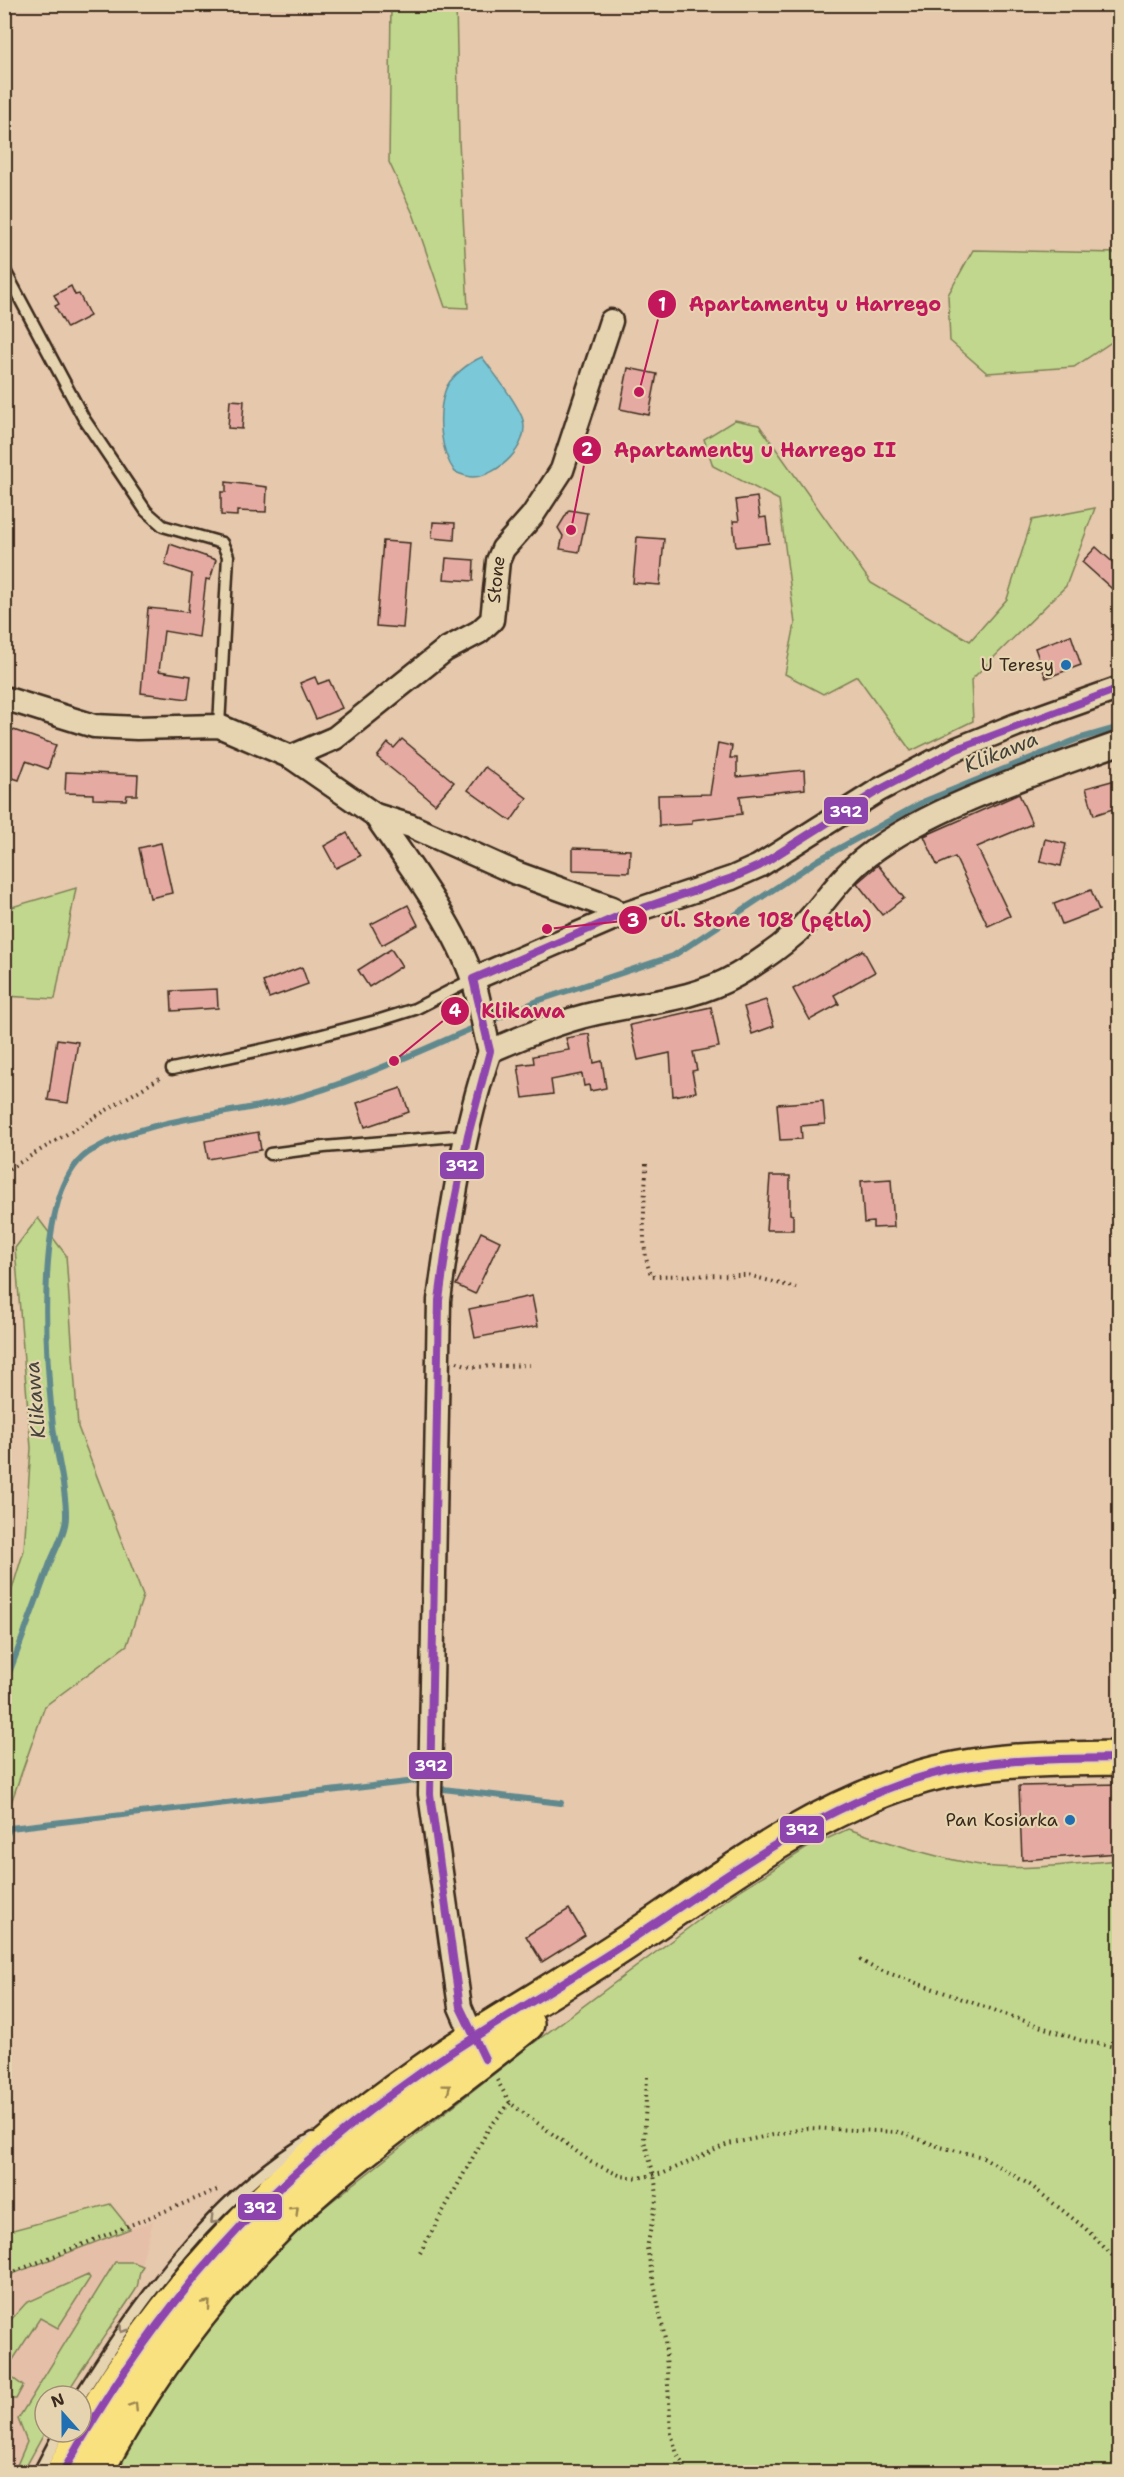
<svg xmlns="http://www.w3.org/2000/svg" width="1124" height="2477" viewBox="0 0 1124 2477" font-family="'Shantell Sans',sans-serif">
<rect width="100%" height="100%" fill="#e6c8ac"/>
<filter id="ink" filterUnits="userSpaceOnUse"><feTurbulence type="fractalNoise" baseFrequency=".0167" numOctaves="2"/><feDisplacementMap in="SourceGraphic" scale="12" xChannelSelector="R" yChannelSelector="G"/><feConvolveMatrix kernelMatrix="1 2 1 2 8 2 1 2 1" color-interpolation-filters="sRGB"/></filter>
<g filter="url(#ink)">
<!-- built -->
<polygon fill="#e6bfa9" points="153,2221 135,2286 45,2396 22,2472 5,2472 5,2277"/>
<!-- green -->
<g fill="#c1d78d" stroke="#7e8056" stroke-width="1.5">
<polygon points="391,5 456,5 459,141 468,308 445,307 414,216 389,162"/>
<polygon points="973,250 1119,253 1119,337 1074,367 987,373 950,341 948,295"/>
<polygon points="735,420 759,425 871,583 970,641 1007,599 1032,520 1095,508 1066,586 971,680 973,721 911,751 857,676 823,694 785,674 795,624 779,500 713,466 704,439"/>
<polygon points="76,888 55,999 5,996 5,909"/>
<polygon points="38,1218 66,1255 78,1427 143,1596 127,1645 45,1706 5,1820 5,1612 24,1550 31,1448 15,1248"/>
<path d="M848 1829C893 1844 939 1859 986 1866 1024 1871 1081 1863 1119 1860V2472H113L196 2334 271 2249 527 2048 734 1894 807 1848Z"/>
<polygon points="110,2204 130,2229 5,2277 5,2232"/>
<path d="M115 2262H133L143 2266C136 2275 141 2282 135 2291 112 2326 87 2360 65 2396H45V2432L23 2472H14L27 2442 18 2419Z"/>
<polygon points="88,2275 90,2278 58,2328 40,2318 5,2372 23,2386 16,2399 10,2399 4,2385 5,2332 9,2322 26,2303"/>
</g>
<!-- water -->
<path fill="#7ac8d8" stroke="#61898e" stroke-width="1.5" d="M482 357C493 372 518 403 523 420 530 446 498 476 473 477 468 477 460 474 455 472 440 451 437 416 445 391 449 377 470 362 482 357Z"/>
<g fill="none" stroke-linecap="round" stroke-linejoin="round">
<!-- stream -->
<g stroke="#61898e" stroke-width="6">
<polyline points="488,1022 540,1000 673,956 818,860 925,801 1078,739 1120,727"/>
<path d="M4 1686C20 1645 35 1604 50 1563 55 1550 66 1531 66 1517 67 1486 54 1448 52 1416 46 1356 32 1185 91 1151 150 1117 223 1116 288 1100 353 1083 416 1052 478 1026"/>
<polyline points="443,1789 561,1803"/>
<polyline points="4,1840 10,1828 416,1781"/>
</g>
</g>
<!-- building -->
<g fill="#e5aba2" stroke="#3b2a1e" stroke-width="1.5">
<polygon points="71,286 75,295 79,294 90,316 67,328 55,306 59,304 54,295"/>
<polygon points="628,368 657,374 649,415 620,409"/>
<polygon points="230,400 244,401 242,429 228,428"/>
<polygon points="226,482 267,487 266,512 237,511 237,516 221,515 221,492 226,492"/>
<polygon points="757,497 760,518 766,517 769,543 736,547 733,521 739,521 736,500"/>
<polygon points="569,510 587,513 579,552 560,549 563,536 558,528"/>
<polygon points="433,522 455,523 454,540 432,538"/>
<polygon points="637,537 664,539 660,585 633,583"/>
<polygon points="383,541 410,543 403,628 376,626"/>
<polygon points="170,544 216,560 210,580 206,579 199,637 164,631 159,671 191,676 188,699 141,693 148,608 188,612 192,574 165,565"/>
<polygon points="1096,547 1119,568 1119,595 1082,562"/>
<polygon points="446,558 474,560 473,581 444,579"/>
<polygon points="1071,635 1081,665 1046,678 1035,648"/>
<polygon points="315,677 318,684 329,680 342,708 316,719 300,683"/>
<polygon points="8,728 56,745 48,769 26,761 19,780 4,775 4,738"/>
<polygon points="402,739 454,782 435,804 377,757 388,743 394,748"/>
<polygon points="718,743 732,746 730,758 737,758 737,777 804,770 805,789 740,796 742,814 692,820 692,824 659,826 658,795 710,794"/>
<polygon points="485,767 527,798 511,821 468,790"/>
<polygon points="66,772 138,775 137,795 127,795 126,800 93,799 93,794 65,793"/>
<polygon points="1119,779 1119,807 1094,815 1086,788"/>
<polygon points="1019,794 1032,824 977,847 1010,916 988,926 955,857 937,865 924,836"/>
<polygon points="347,833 360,856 336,868 324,846"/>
<polygon points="1045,839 1066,844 1061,866 1040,861"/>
<polygon points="161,843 172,893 150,898 139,848"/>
<polygon points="573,848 630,850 629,872 573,870"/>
<polygon points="878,865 904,898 882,915 857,883"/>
<polygon points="1091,890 1099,910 1062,924 1054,904"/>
<polygon points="408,905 418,925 382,945 371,924"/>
<polygon points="391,949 402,966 369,987 358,970"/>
<polygon points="863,950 875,972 834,995 839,1004 810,1020 793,989"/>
<polygon points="302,967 308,984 269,998 263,982"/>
<polygon points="217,989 218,1008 172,1011 171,991"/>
<polygon points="766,1000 774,1026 752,1034 744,1007"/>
<polygon points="711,1007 719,1047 693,1052 697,1070 692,1071 696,1092 673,1096 670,1053 638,1060 630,1025"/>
<polygon points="589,1034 594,1063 602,1061 606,1088 590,1091 589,1085 584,1086 582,1074 551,1080 553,1094 523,1098 518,1065 534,1063 533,1056 569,1050 566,1038"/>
<polygon points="57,1039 78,1042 68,1103 48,1100"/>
<polygon points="401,1088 409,1112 365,1127 357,1103"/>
<polygon points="823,1101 825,1124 801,1126 802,1139 780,1140 777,1104"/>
<polygon points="258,1132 261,1150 208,1159 205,1141"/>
<polygon points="770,1176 790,1176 790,1214 793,1215 793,1230 766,1230"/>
<polygon points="891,1179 894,1227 873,1228 873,1222 864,1223 861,1181"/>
<polygon points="481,1232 500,1241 475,1294 456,1285"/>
<polygon points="532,1296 538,1326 475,1338 469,1309"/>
<polygon points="1119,1784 1119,1853 1022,1860 1019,1786"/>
<polygon points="569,1909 585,1935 542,1962 526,1936"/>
</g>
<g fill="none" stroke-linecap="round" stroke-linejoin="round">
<defs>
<g id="lane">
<polyline points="4,269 84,419 146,511 163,526 222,543 228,556 219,726"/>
<polyline points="172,1069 284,1045 380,1020 415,1009 473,979"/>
<polyline points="270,1154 324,1147 468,1135"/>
<path d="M80 2396C139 2302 215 2194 313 2138"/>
<polyline points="39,2472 60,2432"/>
</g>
<g id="street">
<polyline points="4,698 94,726 137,728 219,726 291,757 375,815 411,826 516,873 612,908 619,916"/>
<path id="s1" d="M291 757 335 738 445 650 479 632 492 620 498 561 503 549 532 516 562 470 611 321"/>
<path d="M375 815C408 863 455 925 473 980 481 1003 483 1028 490 1051"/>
<polyline points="473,979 619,916 732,878 759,866 879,790 957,749 1016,725 1120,688"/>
<path d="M490 1051C525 1036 560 1021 597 1013 645 1002 692 1001 737 975 756 964 779 948 796 933 821 909 839 877 867 856 931 806 1042 771 1120 743"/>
<path d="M473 2037 460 2007 430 1794 439 1300C450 1217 463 1130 490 1051"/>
</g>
<g id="highway">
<path d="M63 2472C146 2310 269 2178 419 2074 488 2026 562 1986 632 1939 726 1876 805 1814 915 1779 981 1758 1051 1759 1120 1758"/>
<path d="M96 2472C156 2360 236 2258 333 2175 396 2122 464 2076 527 2024"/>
</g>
</defs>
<!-- lane casing -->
<use href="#lane" stroke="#3b2a1e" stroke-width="15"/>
<!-- street casing -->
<use href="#street" stroke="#3b2a1e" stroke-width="27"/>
<!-- highway casing -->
<use href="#highway" stroke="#3b2a1e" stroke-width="38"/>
<!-- path -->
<g stroke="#3b2a1e" stroke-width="4" stroke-dasharray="1.5 4.5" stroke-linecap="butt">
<path d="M646 1164C646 1194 638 1250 652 1276L748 1275 796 1288"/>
<polyline points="4,1172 163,1076"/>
<polyline points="457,1362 473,1367 531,1365"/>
<polyline points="860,1960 874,1968 1079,2040 1120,2048"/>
<polyline points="647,2077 644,2141 654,2175 657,2195 647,2248 665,2339 671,2433 677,2454 687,2472"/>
<polyline points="497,2080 510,2103 591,2162 621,2176 638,2178 664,2173 728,2144 808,2128 900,2132 940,2147 983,2157 1030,2185 1085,2228 1120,2263"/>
<polyline points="420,2253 489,2128 510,2103"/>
<polyline points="4,2276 217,2190"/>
</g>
<!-- lane -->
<use href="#lane" stroke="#e6d4b1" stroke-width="10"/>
<!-- street -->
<use href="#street" stroke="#e6d4b1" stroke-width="22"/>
<!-- highway -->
<use href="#highway" stroke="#fae180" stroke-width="33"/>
<defs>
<g id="bus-1">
<polyline points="485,2059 460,2007 430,1794 439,1300 448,1235 468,1135 490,1051 473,979 619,916 732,878 759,866 879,790 957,749 1120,688"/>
<path d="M63 2472C156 2305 263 2184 419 2074 484 2028 554 1990 621 1946 716 1884 806 1814 915 1779 981 1758 1051 1759 1120 1758"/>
</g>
</defs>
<!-- bus-1 casing -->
<use href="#bus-1" stroke="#e6d4b1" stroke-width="12"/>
<!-- bus-1 -->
<use href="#bus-1" stroke="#8e44ad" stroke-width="8"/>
</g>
<!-- one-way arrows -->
<defs><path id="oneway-chevron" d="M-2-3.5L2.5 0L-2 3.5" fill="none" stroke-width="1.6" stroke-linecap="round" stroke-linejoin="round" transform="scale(1.5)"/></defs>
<g stroke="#9a864f">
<use href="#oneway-chevron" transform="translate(447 2088) rotate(-37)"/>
<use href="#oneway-chevron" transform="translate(295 2210) rotate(-44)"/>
<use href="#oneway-chevron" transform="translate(207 2304) rotate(-49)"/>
<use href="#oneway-chevron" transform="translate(134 2406) rotate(-57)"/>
</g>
<g stroke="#907f68">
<use href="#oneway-chevron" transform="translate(214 2220) rotate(134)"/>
<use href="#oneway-chevron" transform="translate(123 2329) rotate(126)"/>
</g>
</g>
<!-- markers -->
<g fill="#1f6fb2" stroke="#e6d4b1" stroke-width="2">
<circle cx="1066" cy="665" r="6"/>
<circle cx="1070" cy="1820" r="6"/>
</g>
<g text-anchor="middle" stroke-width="4.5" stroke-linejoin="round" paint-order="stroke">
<!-- street labels -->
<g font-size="18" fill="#3b2a1e" stroke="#e6d4b1">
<text dy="6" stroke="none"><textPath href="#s1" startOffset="286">Słone</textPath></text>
</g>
<!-- poi labels -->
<g font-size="18" fill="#3b2a1e" stroke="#e6d4b1" text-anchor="end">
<text x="1054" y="671">U Teresy</text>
<text x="1058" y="1826">Pan Kosiarka</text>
</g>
<!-- water labels -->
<g font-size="20" font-style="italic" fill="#44423a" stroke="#e6d4b1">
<text transform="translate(1001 752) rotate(-22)" y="7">Klikawa</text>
<text transform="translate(35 1400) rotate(-95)" y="7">Klikawa</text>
</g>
</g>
<!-- callouts -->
<path fill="none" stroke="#c2185b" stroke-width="2" d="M639 392L662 304M571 530L587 450M547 929L633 920M394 1061L455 1011"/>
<g fill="#c2185b" stroke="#e6d4b1" stroke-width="2">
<circle cx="639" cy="392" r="6"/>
<circle cx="571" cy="530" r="6"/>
<circle cx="547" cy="929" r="6"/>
<circle cx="394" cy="1061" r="6"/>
<circle cx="662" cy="304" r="15"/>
<circle cx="587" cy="450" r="15"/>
<circle cx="633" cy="920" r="15"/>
<circle cx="455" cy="1011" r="15"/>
</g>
<g font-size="18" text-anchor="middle" font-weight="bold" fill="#fff">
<text x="662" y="311">1</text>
<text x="587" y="456">2</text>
<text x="633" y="927">3</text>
<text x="455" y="1017">4</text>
</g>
<g font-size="20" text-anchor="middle" font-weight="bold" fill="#c2185b" stroke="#e6d4b1" stroke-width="4.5" stroke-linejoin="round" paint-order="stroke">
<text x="815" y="311">Apartamenty u Harrego</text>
<text x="755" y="457">Apartamenty u Harrego II</text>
<text x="766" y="927">ul. Słone 108 (pętla)</text>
<text x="523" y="1018">Klikawa</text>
</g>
<g stroke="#e6d4b1" stroke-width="2">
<rect x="823" y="796" width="46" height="29" rx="6" fill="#8e44ad"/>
<rect x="439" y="1151" width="46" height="29" rx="6" fill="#8e44ad"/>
<rect x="408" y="1751" width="45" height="29" rx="6" fill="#8e44ad"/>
<rect x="779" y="1815" width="46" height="29" rx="6" fill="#8e44ad"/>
<rect x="237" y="2193" width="46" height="28" rx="6" fill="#8e44ad"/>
</g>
<g font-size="16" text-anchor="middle" font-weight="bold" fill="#fff">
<text x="846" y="817">392</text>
<text x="462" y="1171">392</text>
<text x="431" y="1771">392</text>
<text x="802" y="1835">392</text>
<text x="260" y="2213">392</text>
</g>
<!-- margin -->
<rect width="1124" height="2477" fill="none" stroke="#e6d4b1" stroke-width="24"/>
<rect x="12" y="12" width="1100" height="2453" fill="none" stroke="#3b2a1e" stroke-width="2" filter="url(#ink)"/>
<!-- north arrow -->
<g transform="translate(63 2414) rotate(339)"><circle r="28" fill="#e6d4b1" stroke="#a29076" stroke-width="1.5"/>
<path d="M0-4.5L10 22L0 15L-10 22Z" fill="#1f6fb2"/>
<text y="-9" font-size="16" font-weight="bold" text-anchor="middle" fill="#3b2a1e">N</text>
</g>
</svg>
